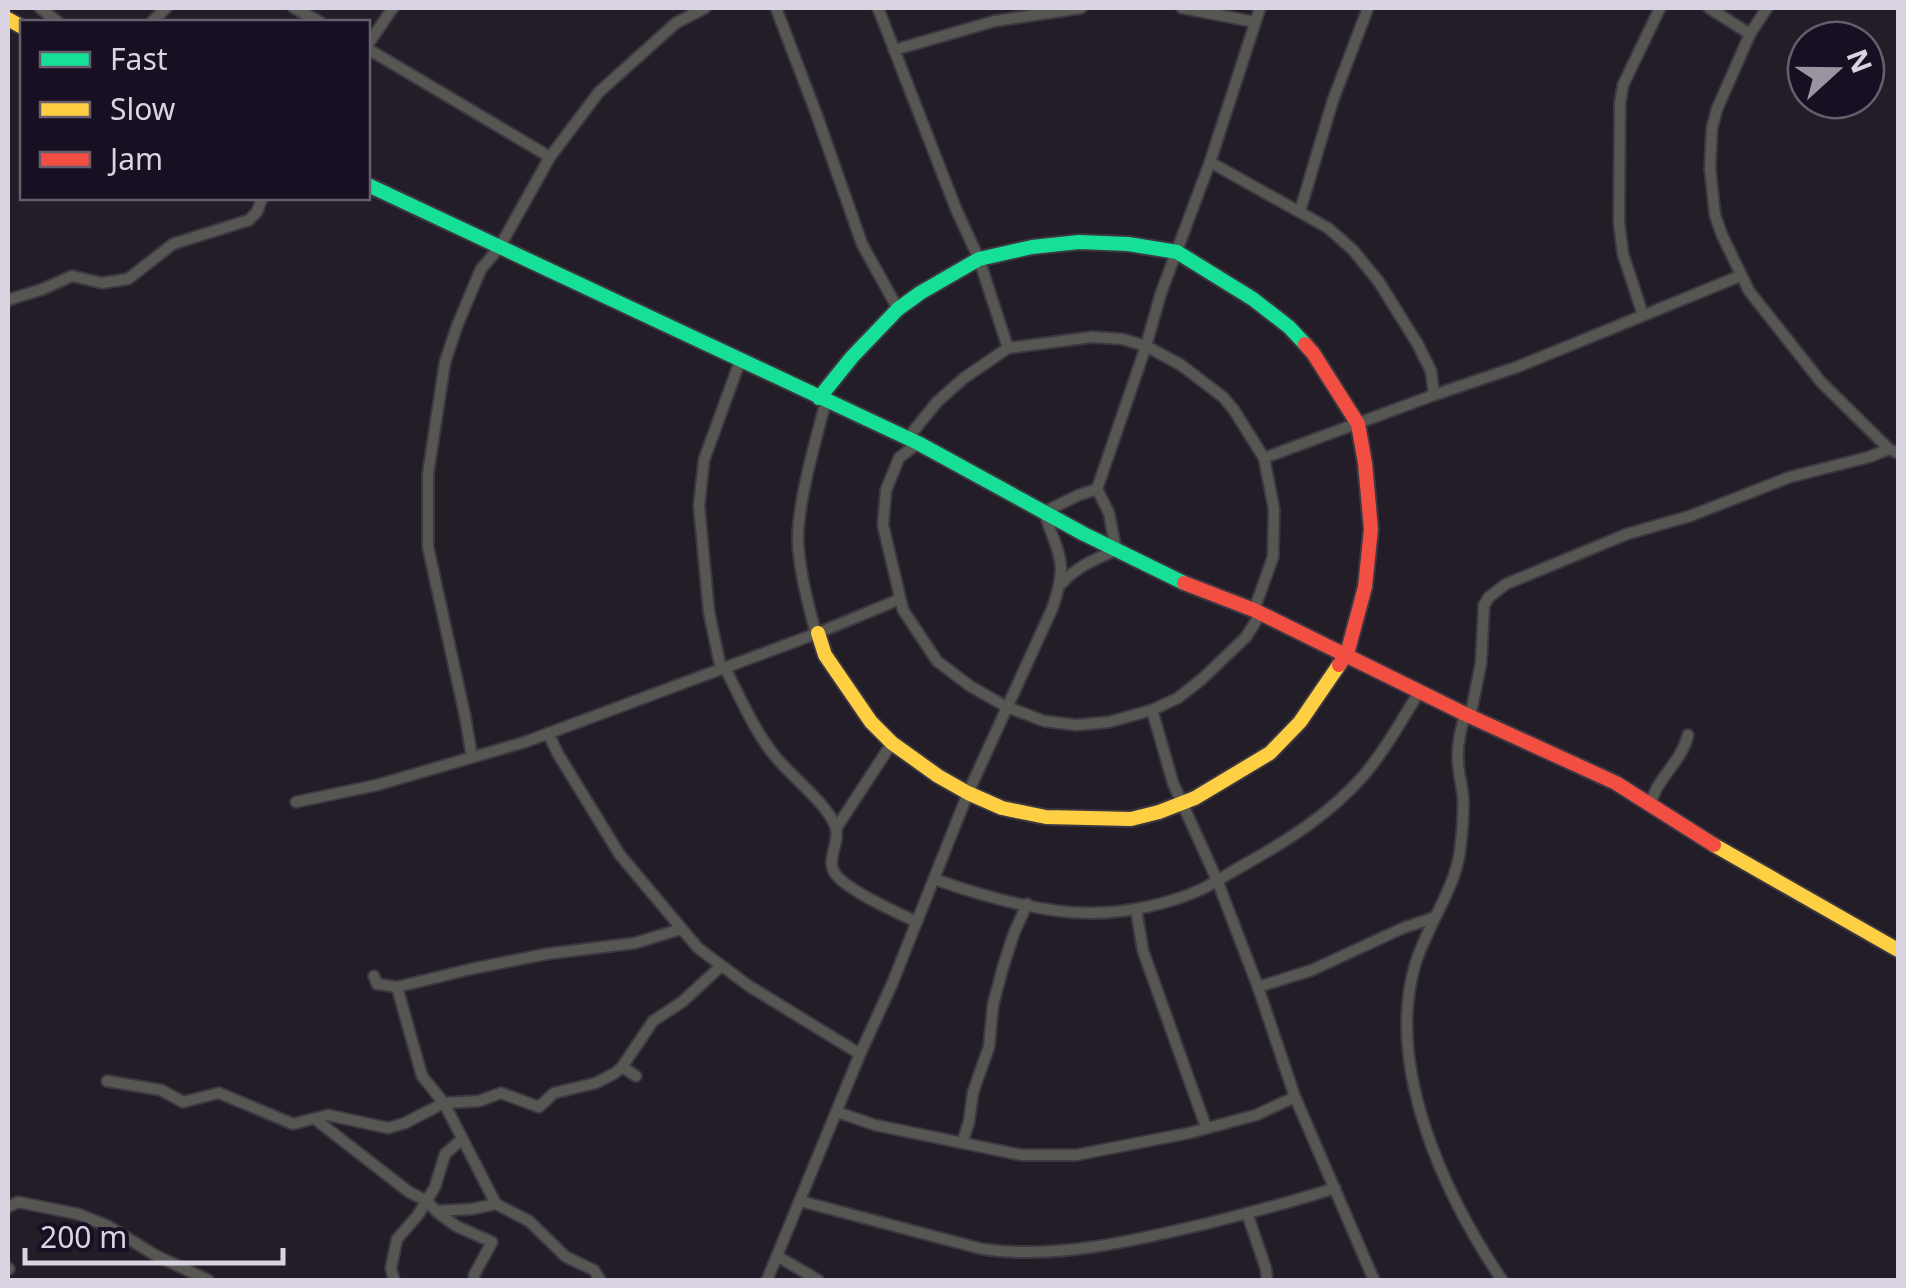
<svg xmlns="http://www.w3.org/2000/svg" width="1906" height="1288" viewBox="0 0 1906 1288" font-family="'Noto Sans',sans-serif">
<rect width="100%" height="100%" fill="#231d28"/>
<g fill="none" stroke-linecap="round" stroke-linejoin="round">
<defs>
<g id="street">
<polyline points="40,8 58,22"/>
<polyline points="294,8 320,22"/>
<polyline points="776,8 816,113 862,244 898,309"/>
<polyline points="878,8 956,209 979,259 1008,348"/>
<polyline points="1182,8 1255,22"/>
<polyline points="1709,8 1750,34"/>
<polyline points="1767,8 1750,34 1717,109 1712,128 1710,168 1715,215 1722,235 1749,291 1821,382 1889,449 1898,453"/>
<polyline points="152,22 166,8"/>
<polyline points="368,44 393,8"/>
<polyline points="368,49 550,157"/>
<polyline points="894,50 995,21 1081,8"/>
<polyline points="1210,162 1328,228 1353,250 1379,282 1417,343 1431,371 1434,395"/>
<polyline points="1300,211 1333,100 1368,8"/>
<polyline points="8,300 43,289 72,276 102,283 128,279 173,244 249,220 257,212 262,198"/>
<polyline points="1643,315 1623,254 1619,223 1620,103 1623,85 1660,8"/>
<polyline points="907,439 937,402 964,378 1008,348 1092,337 1122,339 1146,346 1181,365 1223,397 1234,410 1264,458 1274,509 1273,557 1254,610"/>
<polyline points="918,443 899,458 886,490 883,525 903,610 937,661 970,686 1007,707 1044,721 1076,725 1109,722 1152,710 1178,698 1202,679 1246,637 1261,613"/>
<polyline points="1264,458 1434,395 1517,367 1740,276"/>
<path d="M1062 583C1079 565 1094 560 1116 550L1109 513 1097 489"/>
<path d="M816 634C808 604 797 563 798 533 800 494 816 439 826 401"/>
<path d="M725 668C740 697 754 730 774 755 790 775 826 803 835 825 842 843 823 860 837 876 851 892 896 912 917 922"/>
<polyline points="721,669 709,612 699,506 704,460 740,361"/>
<polyline points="1152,710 1173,783 1217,880 1258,987 1295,1097 1374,1280"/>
<path d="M1465 714C1461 729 1457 744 1458 760 1458 772 1462 785 1463 797 1464 814 1462 834 1460 851 1454 892 1427 925 1415 965 1385 1068 1445 1196 1502 1280"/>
<polyline points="1470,717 1481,663 1484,605 1489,597 1506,584 1627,534 1690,516 1790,477 1869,457 1889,449"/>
<polyline points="548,733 558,754 620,855 698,948 749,986 860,1054"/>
<polyline points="472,757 465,716 428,547 428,474 445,362 457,326 481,269 499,248 550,157 599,92 676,23 705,8"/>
<polyline points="296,802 377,785 525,742 818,633 900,599"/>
<path d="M1651 806C1653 781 1681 764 1688 735"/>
<polyline points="837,827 892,743"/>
<path d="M934 879C982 896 1040 913 1091 913 1128 913 1169 904 1202 889 1216 882 1229 873 1242 866 1287 841 1330 814 1364 775 1385 750 1402 720 1419 692"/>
<polyline points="1136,909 1143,951 1206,1127"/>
<polyline points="374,976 377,984 397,987 422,1076 444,1103 479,1101 501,1093 539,1107 554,1093 596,1083 615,1073 622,1067 636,1076"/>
<polyline points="397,987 471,969 546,954 635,943 681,929"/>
<polyline points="1258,987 1312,970 1403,928 1433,918"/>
<polyline points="622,1067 653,1021 682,1002 720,967"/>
<polyline points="107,1081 161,1090 183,1102 219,1093 293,1124 328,1115 388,1128 405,1123 444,1103 496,1204 529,1221 566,1257 594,1270 600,1280"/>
<polyline points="837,1112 875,1125 1021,1155 1076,1155 1189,1133 1256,1115 1295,1097"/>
<polyline points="315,1119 409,1192 427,1201 436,1211 472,1209 496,1204"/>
<polyline points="962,1143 969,1122 973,1092 989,1047 993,1005 1003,967 1014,933 1027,904"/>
<path d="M800 1201 982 1249C1056 1260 1137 1240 1209 1223 1251 1212 1293 1202 1335 1188"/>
<polyline points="8,1207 18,1202 78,1214 108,1226 155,1255 208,1280"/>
<polyline points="437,1212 456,1226 492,1242 474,1275 474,1280"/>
<polyline points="1247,1213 1266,1269 1267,1280"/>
<polyline points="777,1256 818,1280"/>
<polyline points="8,1268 9,1269"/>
<polyline points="394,1280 391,1268 397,1239 418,1215 435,1187 445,1154 461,1140"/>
<path d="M767 1280 860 1054 892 984 968 793 1052 609C1069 562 1059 557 1044 512L1079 495 1097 489 1146 346 1161 293 1210 162 1260 8"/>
</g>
<g id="fast">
<polyline points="368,185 918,443 1084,534 1184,583"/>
<polyline points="819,398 852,357 898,309 920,293 979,259 1032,247 1079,242 1128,244 1177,252 1253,299 1289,327 1305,344"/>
</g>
<g id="slow">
<polyline points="8,19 22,27"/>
<polyline points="818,633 825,655 871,722 892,743 938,776 968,793 1002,808 1046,817 1131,819 1159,812 1195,798 1270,753 1300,722 1339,665"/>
<polyline points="1714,845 1898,950"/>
</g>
<g id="jam">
<polyline points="1305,344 1313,353 1358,424 1365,463 1371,529 1365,587 1347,654 1339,665"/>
<polyline points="1184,583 1254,610 1465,714 1616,783 1714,845"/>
</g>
</defs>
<!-- street casing -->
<use href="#street" stroke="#3d3741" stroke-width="14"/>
<!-- fast casing -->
<use href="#fast" stroke="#3d3741" stroke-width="18"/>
<!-- slow casing -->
<use href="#slow" stroke="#3d3741" stroke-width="18"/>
<!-- jam casing -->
<use href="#jam" stroke="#3d3741" stroke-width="18"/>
<!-- street -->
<use href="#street" stroke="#565652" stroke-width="10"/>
<!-- fast -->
<use href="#fast" stroke="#16e098" stroke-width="14"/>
<!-- slow -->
<use href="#slow" stroke="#ffcf43" stroke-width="14"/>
<!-- jam -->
<use href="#jam" stroke="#f24e42" stroke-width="14"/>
</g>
<!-- border -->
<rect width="1906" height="1288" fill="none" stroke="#dad3e1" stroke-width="20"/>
<!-- legend -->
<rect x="20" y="20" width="350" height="180" fill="#190f22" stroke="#665d6e" stroke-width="2.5"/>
<rect x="40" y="52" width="50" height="15" fill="#16e098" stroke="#665d6e" stroke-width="2.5"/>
<text x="110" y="70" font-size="30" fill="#dad3e1">Fast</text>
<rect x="40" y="102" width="50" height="15" fill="#ffcf43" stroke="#665d6e" stroke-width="2.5"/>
<text x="110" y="120" font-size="30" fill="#dad3e1">Slow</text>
<rect x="40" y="152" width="50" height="15" fill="#f24e42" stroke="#665d6e" stroke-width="2.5"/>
<text x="110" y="170" font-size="30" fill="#dad3e1">Jam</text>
<!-- north arrow -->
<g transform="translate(1836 70) rotate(69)"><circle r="48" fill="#190f22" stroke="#665d6e" stroke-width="2.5"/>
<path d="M0-8L18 38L0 25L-18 38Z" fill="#9a93a0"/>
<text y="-15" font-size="28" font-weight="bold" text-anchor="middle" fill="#dad3e1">N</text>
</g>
<!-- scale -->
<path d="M25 1248v15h258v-15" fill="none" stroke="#dad3e1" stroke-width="5"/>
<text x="40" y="1248" font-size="30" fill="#dad3e1" stroke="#190f22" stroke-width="8" paint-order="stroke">200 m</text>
</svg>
